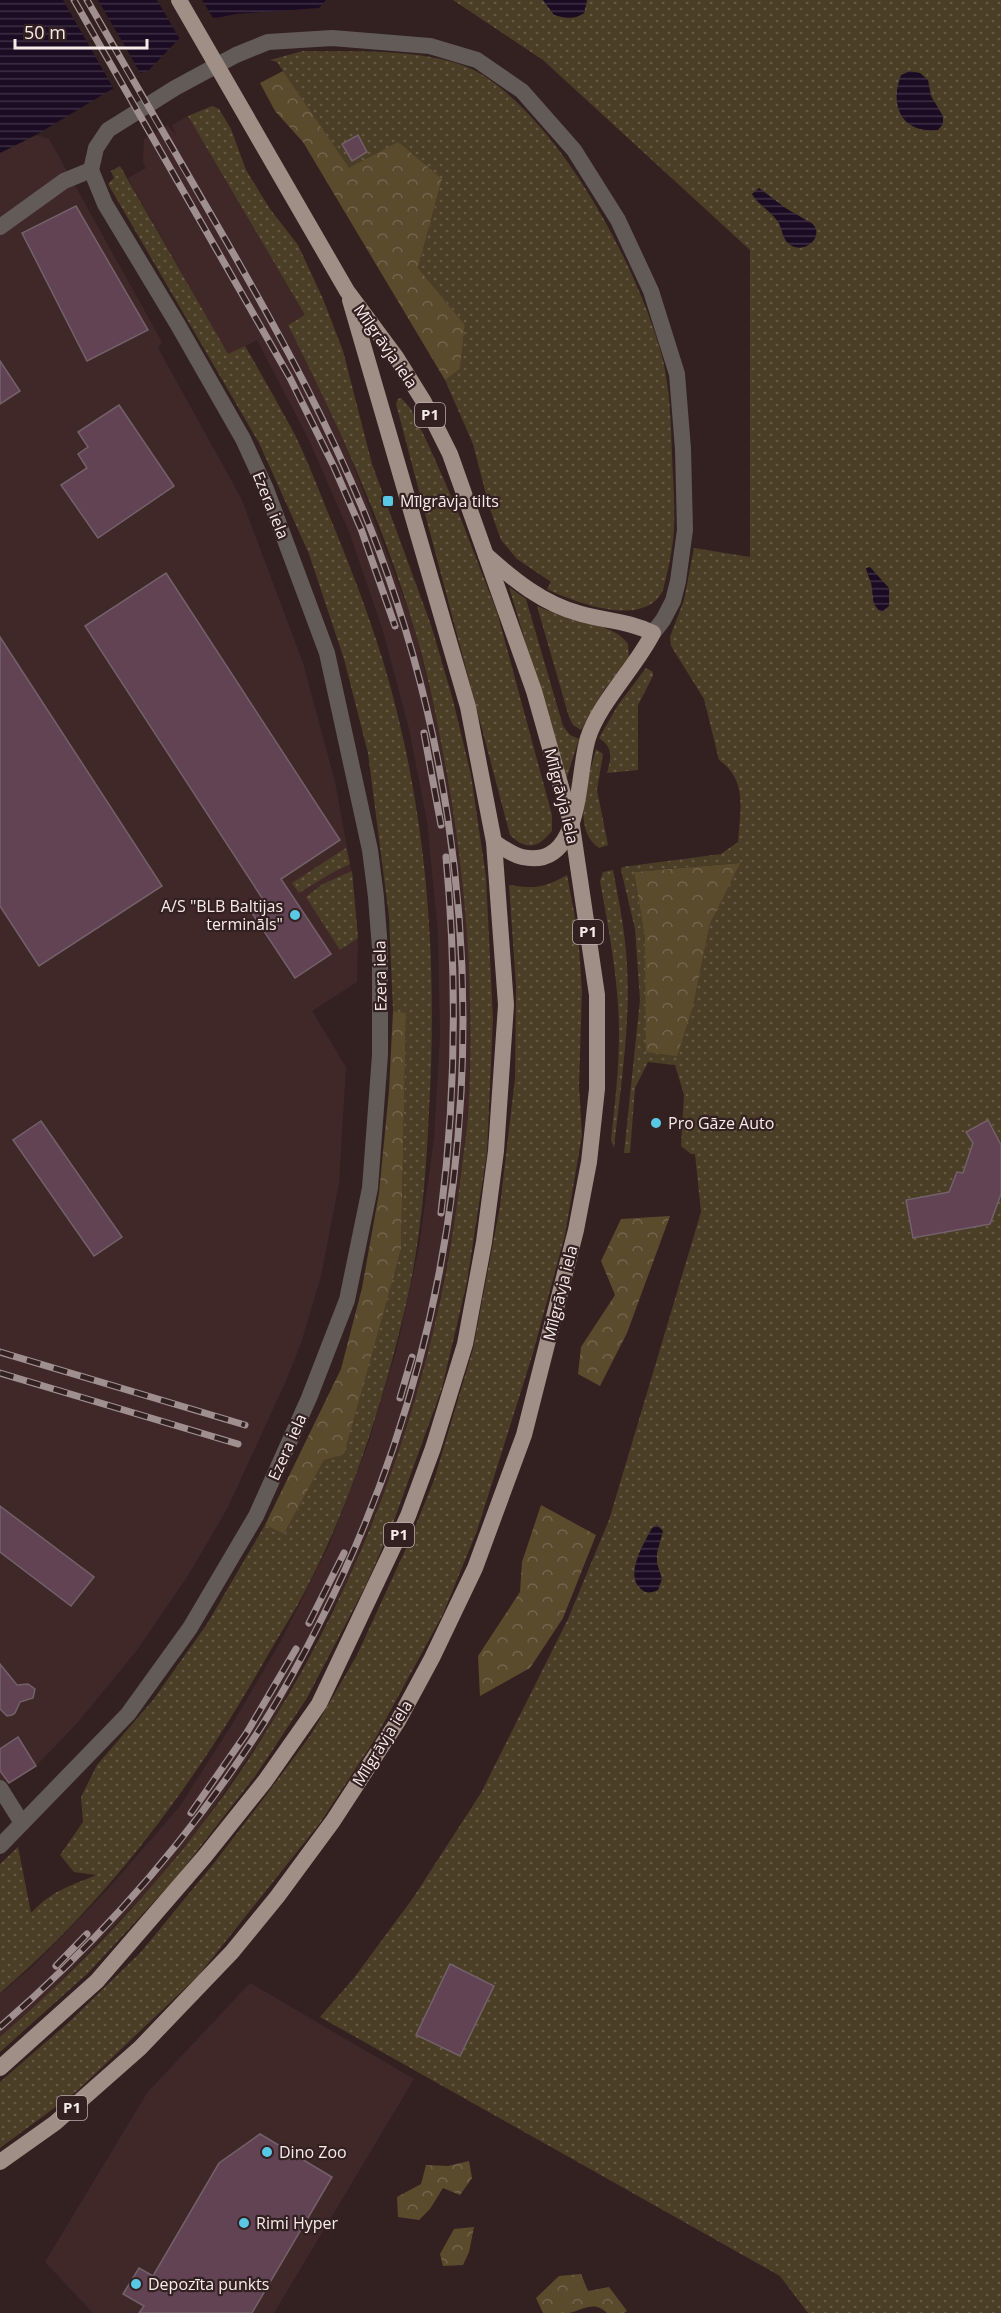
<svg xmlns="http://www.w3.org/2000/svg" width="1001" height="2313" viewBox="0 0 1001 2313" font-family="'Open Sans',sans-serif">
<defs>
<pattern id="grass-dots" width="8" height="8" patternUnits="userSpaceOnUse" patternTransform="scale(1.5)"><rect width="8" height="8" fill="#4b3e27"/><path d="M2 2h.1M6 6h.1" fill="none" stroke="#665a46" stroke-width="1.8" stroke-linecap="round"/></pattern>
<pattern id="forest-crowns" width="20" height="18" patternUnits="userSpaceOnUse" patternTransform="scale(1.5)"><rect width="20" height="18" fill="#5b4b2d"/><path d="M2 6a3 3 0 1 1 6 0M12 15a3 3 0 1 1 6 0" fill="none" stroke="#73654c"/></pattern>
<pattern id="water-rules" width="6" height="5" patternUnits="userSpaceOnUse" patternTransform="scale(1.5)"><rect width="6" height="5" fill="#1c0c23"/><path d="M0 2.5h6" fill="none" stroke="#3e3043"/></pattern>
</defs>
<rect width="100%" height="100%" fill="#332121"/>
<!-- built -->
<g fill="#412828">
<polygon points="188,116 305,315 288,325 318,384 350,457 413,622 438,724 457,832 466,909 471,1002 469,1103 456,1216 434,1329 413,1410 388,1483 347,1581 273,1721 201,1826 147,1892 36,2006 0,2037 0,1994 34,1965 108,1889 180,1806 233,1723 283,1637 330,1543 368,1444 397,1348 419,1247 434,1139 440,1036 438,932 427,821 409,729 383,631 350,534 308,438 257,340 228,355 128,178 146,168 143,162 144,139 168,125 176,136 172,125"/>
<polygon points="36,135 49,139 162,342 158,348 241,498 303,663 335,782 352,874 358,938 357,982 312,1011 346,1067 339,1183 321,1276 301,1343 285,1383 227,1509 189,1574 137,1650 79,1721 36,1766 8,1784 5,1780 0,1783 0,153"/>
<polygon points="250,1983 414,2079 274,2313 93,2313 45,2262 147,2093"/>
</g>
<!-- grass -->
<g fill="url(#grass-dots)" fill-rule="evenodd">
<path d="M453 0H543C552 14 568 25 584 13L587 0H1001V2313H808L780 2276 320 2017 354 1978 413 1898 481 1793 568 1619 609 1520 701 1212 695 1154H691L681 1146 684 1095 675 1065 648 1062 635 1088 630 1153H624L640 1000 635 929 621 870 622 867 721 854 738 842C740 812 748 780 719 760L704 699 671 646 670 637 684 600 694 548 750 557V250L543 60ZM739 863 710 924 693 1006 645 939 634 872Z"/>
<path d="M303 51C354 52 437 47 481 74 562 124 640 270 663 360 670 391 671 423 672 455 673 484 676 513 673 541 671 558 667 574 663 590 645 629 576 603 547 589L551 582 517 559 501 540 489 506 473 444 445 380 460 369 465 325 418 268 442 179 349 169 277 62 270 60Z"/>
<path d="M212 106 219 109 231 129 246 170 270 209 298 245 323 299 343 351 372 464 431 625 453 700 471 775 486 877 493 1019 487 1152 467 1282 442 1388 392 1526 365 1587 307 1698 256 1775 176 1878 88 1973 0 2052V2037C92 1957 178 1865 246 1763 363 1587 437 1383 461 1173 464 1148 468 1123 469 1098 474 987 466 878 446 769 437 719 427 669 412 621 381 519 336 420 288 325L305 315 188 116Z"/>
<path d="M120 166 228 354 245 346C262 375 278 404 294 433 306 457 316 483 326 508 347 558 367 609 383 661 427 807 438 959 429 1110 426 1180 420 1249 403 1317 380 1414 345 1519 297 1606 288 1622 278 1637 269 1653 198 1779 111 1898 0 1993V1864L18 1847 31 1913C53 1890 68 1887 96 1875L74 1872 60 1855 83 1822 81 1797 97 1765 153 1700 207 1624 265 1525 284 1534 324 1460 374 1343 401 1249 406 1013 393 1011 389 917 368 753 344 659 309 554 259 443 108 184 114 178 111 171Z"/>
<path d="M401 398 411 409 429 446 459 514 497 612 552 815V831C538 848 527 851 510 835L396 404 398 399Z"/>
<polygon points="509,587 526,599 563,726 570,735 579,739 566,780"/>
<path d="M537 606C549 611 561 616 573 620 593 626 615 626 628 644L629 658 604 690 581 730 573 725 569 717Z"/>
<path d="M646 668 653 672V676L638 705V770L607 773C611 758 614 748 599 738L618 705Z"/>
<path d="M596 749 603 754 597 790 608 845 599 848C570 829 589 776 596 749Z"/>
<polygon points="346,848 350,864 333,872 299,893 292,883"/>
<path d="M613 870C618 897 624 925 626 952 632 1017 621 1083 614 1148L611 1140C615 1104 619 1069 619 1033 619 982 609 931 600 881L603 872Z"/>
<polygon points="352,871 358,938 340,950 306,897 323,884"/>
<path d="M567 875 578 933 582 991 579 1086 582 1135 565 1235 533 1353 477 1531 443 1614 375 1739 320 1823 198 1976 76 2092 0 2148V2082L70 2021 141 1952 214 1863 261 1802 310 1736 331 1700 357 1655 409 1542 434 1480 473 1349 500 1206 515 1078 516 986 509 885C535 889 544 888 567 875Z"/>
</g>
<!-- forest -->
<g fill="url(#forest-crowns)">
<polygon points="283,71 349,168 398,142 442,179 418,268 465,325 460,369 445,380 303,142 275,111 260,83"/>
<polygon points="740,863 710,924 693,1006 677,1056 646,1052 645,939 634,872"/>
<polygon points="393,1011 406,1013 401,1249 344,1454 324,1460 284,1534 265,1525 341,1369 362,1288 379,1193 389,1091"/>
<polygon points="670,1216 627,1333 600,1386 578,1374 581,1347 615,1295 601,1261 621,1219"/>
<polygon points="541,1505 596,1535 563,1618 530,1668 480,1696 478,1656 520,1592 522,1562"/>
<polygon points="469,2161 472,2178 460,2195 443,2188 430,2209 419,2220 398,2217 397,2197 421,2184 426,2165 448,2166"/>
<polygon points="474,2227 469,2252 463,2265 443,2266 440,2254 454,2229"/>
<path d="M581 2274 588 2291 609 2287 627 2311 624 2313H607C594 2300 583 2310 569 2313 561 2313 551 2313 543 2313L536 2298 559 2276Z"/>
</g>
<!-- water -->
<g fill="url(#water-rules)">
<polygon points="0,0 326,0 319,8 236,14 211,19 179,39 148,71 137,74 36,135 0,153"/>
<path d="M543 0H587L584 13C576 19 563 18 554 15Z"/>
<path d="M910 71 920 73 928 80 931 96 943 116V124L938 130C902 134 889 106 901 75Z"/>
<path d="M759 188 787 209 813 224C824 237 806 253 792 246 782 241 783 230 778 222 771 211 758 205 752 194Z"/>
<path d="M870 567 889 588V606L882 612C870 605 874 595 871 583 869 578 867 573 866 568Z"/>
<path d="M657 1525 663 1531 657 1553V1563L662 1579 658 1590C652 1593 646 1594 641 1589 624 1575 644 1543 652 1528Z"/>
</g>
<!-- pier -->
<g fill="#332121">
<polygon points="63,0 98,0 142,76 115,91"/>
<polygon points="157,0 202,0 215,21 181,41"/>
</g>
<!-- building -->
<g fill="#624354" stroke="#73616a" stroke-width="1.5">
<polygon points="358,135 367,152 352,161 342,144"/>
<polygon points="76,206 148,330 87,361 22,233"/>
<polygon points="0,361 20,391 0,404"/>
<polygon points="119,405 174,486 98,538 61,485 87,468 78,454 88,447 78,432"/>
<polygon points="166,573 340,840 281,879 331,954 295,978 250,910 264,901 85,626"/>
<polygon points="0,637 162,886 39,966 0,906"/>
<polygon points="988,1120 1001,1145 1001,1194 990,1224 913,1238 906,1200 949,1192 957,1172 963,1173 973,1143 966,1132"/>
<polygon points="41,1121 122,1237 94,1256 13,1140"/>
<polygon points="0,1506 94,1577 71,1606 0,1552"/>
<polygon points="0,1664 17,1685 28,1684 35,1689 33,1698 20,1702 15,1713 12,1715 7,1716 0,1709"/>
<polygon points="18,1737 36,1766 9,1783 0,1771 0,1749"/>
<polygon points="450,1964 494,1986 460,2056 416,2035"/>
<polygon points="260,2134 332,2177 252,2313 139,2313 144,2306 123,2294 139,2268 153,2276 219,2163"/>
</g>
<g fill="none" stroke-linecap="round" stroke-linejoin="round">
<!-- minor -->
<g stroke="#635b57" stroke-width="16">
<polyline points="0,227 64,181 91,170"/>
<polyline points="0,1788 22,1823"/>
</g>
<!-- tertiary -->
<polyline stroke="#635b57" stroke-width="16" points="0,1846 128,1714 190,1628 256,1516 309,1398 347,1300 370,1188 380,1055 380,949 376,897 370,850 327,653 266,489 243,439 178,325 105,204 91,170 96,148 108,130 175,88 236,55 268,42 332,38 430,46 477,60 522,91 574,150 618,220 651,291 677,374 683,449 685,530 678,581 673,601 663,620 653,633"/>
<!-- primary -->
<g stroke="#a08f86" stroke-width="16">
<path d="M486 555C514 580 543 604 581 614 607 621 629 621 653 633 636 667 599 703 588 738 576 776 584 870 522 857 512 855 502 847 494 842"/>
<polyline points="0,2068 97,1981 205,1856 265,1781 319,1704 408,1516 433,1448 465,1344 484,1242 496,1151 506,1005 494,842 468,707 350,300"/>
<polyline points="0,2162 55,2123 140,2048 232,1952 277,1897 333,1821 398,1721 432,1658 475,1568 524,1435 576,1230 589,1162 597,1089 597,995 572,826 534,691 450,454 424,402 396,357 347,291 179,0"/>
</g>
<defs>
<g id="rail">
<polyline points="74,0 290,378 334,467 361,529 395,626"/>
<polyline points="424,733 441,825"/>
<path d="M441 1213C456 1095 457 976 446 857"/>
<polyline points="0,1352 245,1425"/>
<polyline points="0,1373 238,1444"/>
<polyline points="400,1398 412,1357"/>
<polyline points="309,1623 344,1553"/>
<polyline points="191,1813 246,1734 296,1649"/>
<polyline points="56,1966 87,1934"/>
<path d="M0 2027C103 1938 192 1836 265 1721 285 1689 303 1656 320 1622 489 1290 508 897 378 548 336 435 277 329 217 225 173 150 130 75 87 0"/>
</g>
</defs>
<!-- rail casing -->
<use href="#rail" stroke="#9f908f" stroke-width="7"/>
<!-- rail -->
<use href="#rail" stroke="#332121" stroke-width="4.5" stroke-dasharray="14" stroke-linecap="butt"/>
</g>
<!-- markers -->
<g fill="#59c8e5" stroke="#332121" stroke-width="2">
<rect x="382" y="495" width="12" height="12" rx="3"/>
<circle cx="295" cy="915" r="6"/>
<circle cx="656" cy="1123" r="6"/>
<circle cx="267" cy="2152" r="6"/>
<circle cx="244" cy="2223" r="6"/>
<circle cx="136" cy="2284" r="6"/>
</g>
<g text-anchor="middle" stroke-width="4.5" stroke-linejoin="round" paint-order="stroke">
<!-- shield labels -->
<g fill="#332121" stroke="#bcaeae" stroke-width="1.5">
<rect x="415" y="403" width="30" height="24" rx="4.5"/>
<rect x="573" y="920" width="30" height="24" rx="4.5"/>
<rect x="384" y="1523" width="30" height="24" rx="4.5"/>
<rect x="57" y="2096" width="30" height="24" rx="4.5"/>
</g>
<g font-size="15" font-weight="bold" fill="#f7ebea">
<text x="430" y="420">P1</text>
<text x="588" y="937">P1</text>
<text x="399" y="1540">P1</text>
<text x="72" y="2113">P1</text>
</g>
<!-- street labels -->
<g font-size="16" fill="#f7ebea" stroke="#332121">
<text transform="translate(386 346) rotate(55)" y="6">Mīlgrāvja iela</text>
<text transform="translate(271 505) rotate(68)" y="6">Ezera iela</text>
<text transform="translate(562 796) rotate(76)" y="6">Mīlgrāvja iela</text>
<text transform="translate(380 976) rotate(-91)" y="6">Ezera iela</text>
<text transform="translate(560 1293) rotate(-76)" y="6">Mīlgrāvja iela</text>
<text transform="translate(287 1447) rotate(-66)" y="6">Ezera iela</text>
<text transform="translate(382 1743) rotate(-58)" y="6">Mīlgrāvja iela</text>
</g>
<!-- poi labels -->
<g font-size="16" fill="#f7ebea" stroke="#332121" text-anchor="start">
<text x="400" y="507">Mīlgrāvja tilts</text>
<text x="283" y="912" text-anchor="end">A/S "BLB Baltijas<tspan x="283" dy="18">termināls"</tspan></text>
<text x="668" y="1129">Pro Gāze Auto</text>
<text x="279" y="2158">Dino Zoo</text>
<text x="256" y="2229">Rimi Hyper</text>
<text x="148" y="2290">Depozīta punkts</text>
</g>
</g>
<!-- scale -->
<path d="M15 39v9h132v-9" fill="none" stroke="#f7ebea" stroke-width="3"/>
<text x="24" y="39" font-size="18" fill="#f7ebea" stroke="#332121" stroke-width="4.5" paint-order="stroke">50 m</text>
</svg>
